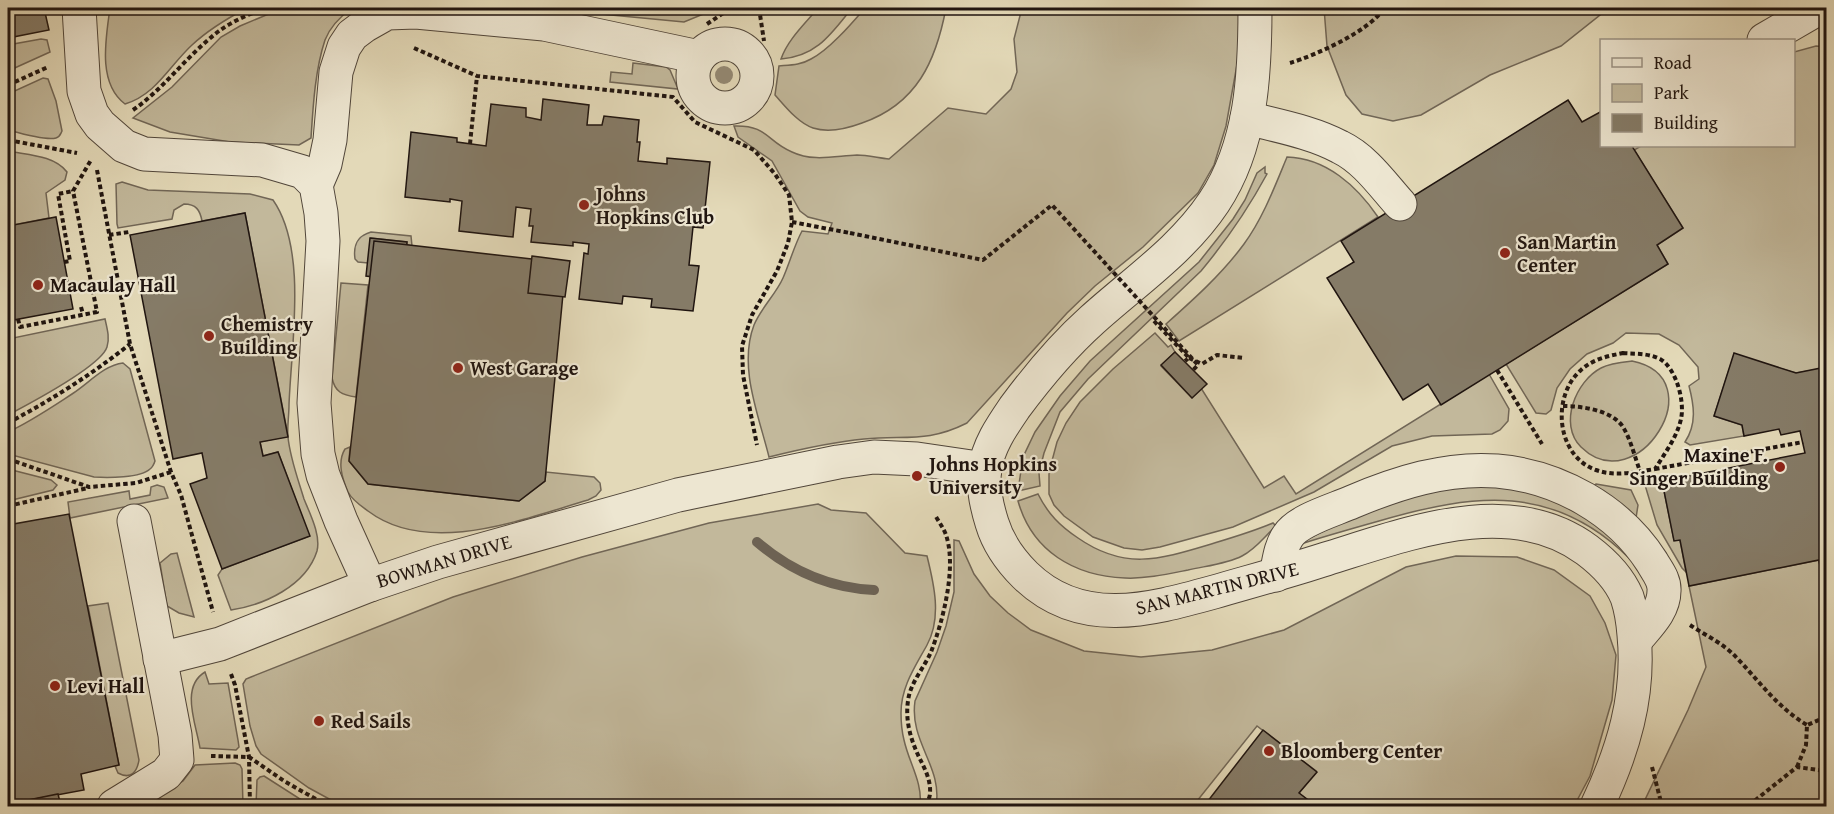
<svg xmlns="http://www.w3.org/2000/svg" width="1834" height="814" viewBox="0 0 1834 814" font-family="'Gentium Book Plus',serif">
<rect width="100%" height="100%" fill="#e3d9b8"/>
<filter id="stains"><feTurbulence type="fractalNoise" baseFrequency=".00333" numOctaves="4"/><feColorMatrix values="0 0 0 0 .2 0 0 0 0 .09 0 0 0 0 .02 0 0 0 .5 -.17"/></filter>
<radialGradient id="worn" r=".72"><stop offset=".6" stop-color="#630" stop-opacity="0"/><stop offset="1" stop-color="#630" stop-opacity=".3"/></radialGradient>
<!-- green -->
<g fill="#c2b89b" stroke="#716656" stroke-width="1.5">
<path d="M110 8H247C228 18 208 30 192 45 170 65 156 95 125 104 97 83 106 38 110 8Z"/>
<path d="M324 8H352C341 16 330 27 325 40 315 70 313 107 311 138L299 145 230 142 170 132 133 118 172 87 221 37 240 26 271 13H307Z"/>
<polygon points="538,8 718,8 684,22"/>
<path d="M818 8H852C831 34 817 56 781 59 788 39 805 24 818 8Z"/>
<path d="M865 8H946C936 61 917 104 862 123 846 129 829 133 813 128 798 123 785 106 775 95L779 66C790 65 801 65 811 59 829 50 852 23 865 8Z"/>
<path d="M1022 8H1239L1240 48 1226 126 1214 165 1198 193 1143 247 1095 286 1067 313 967 423C927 443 906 435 864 439 832 442 801 449 769 457 759 416 738 367 754 325 761 308 776 294 783 278 790 262 794 246 802 231L828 234 832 223 808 217 800 211 772 161 738 137 734 126C768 125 766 141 792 152 813 162 835 156 857 155 867 155 879 158 889 159L948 108 986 114 1011 89 1017 72 1014 39Z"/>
<polygon points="1324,8 1613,8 1604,12 1561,46 1490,75 1421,115 1393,121 1362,114 1346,95 1327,46"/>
<polygon points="41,39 47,40 50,52 8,71 8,45"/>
<path d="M1816 46 1826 47V371V368L1796 373 1734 355 1714 416 1742 425 1744 436 1690 445 1685 442C1697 424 1694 405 1689 386L1699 379 1698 367 1679 345 1659 334 1626 333 1613 343 1587 354 1570 369 1557 388 1551 410 1546 414 1536 413 1506 364 1668 264 1657 245 1683 228 1634 150 1641 146H1794V52Z"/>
<polygon points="633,63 666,67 670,70 678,89 610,82 611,72 632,74"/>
<path d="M43 78 48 79 56 101 62 131C60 135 60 137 56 138 46 141 19 133 8 130V94Z"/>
<path d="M8 151C27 155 54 155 67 172L65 180 46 193 49 218 8 226Z"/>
<path d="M1287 157C1326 158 1357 186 1378 217L1179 341 1166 324C1194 299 1222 274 1244 244 1263 218 1275 186 1287 157Z"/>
<path d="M1265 167V173L1267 174C1248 209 1226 241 1201 271L1088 379 1060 412 1044 453 1039 473 1040 486 1018 491 1023 457 1035 432 1060 396 1090 361 1199 262 1233 219 1245 200 1257 173Z"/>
<path d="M122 182 148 190 250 194 273 200C308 250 291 346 289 405 289 416 287 427 288 437 290 458 298 479 304 499 310 514 321 535 317 551 306 586 264 605 231 610L218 575 222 569 309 536 278 452 263 456 260 442 288 436 245 213 202 221C200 210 196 204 184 204L174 210 172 219 118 228 117 224 116 184Z"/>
<path d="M371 232 411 236 412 246 407 245V242L371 238 368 263 358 262 355 259C353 245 357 236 371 232Z"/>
<path d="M341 283 368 285 356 397C342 395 335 392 332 378Z"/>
<path d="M105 319C107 328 110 338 107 347 101 366 27 405 8 415V339Z"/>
<polygon points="1155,333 1168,347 1171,345 1175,352 1161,366 1192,398 1201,388 1264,488 1284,476 1296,494 1489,374 1509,409 1508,421 1500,430 1492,434 1432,436 1392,446 1314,492 1233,527 1160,547 1142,550 1124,548 1093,537 1064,516 1054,505 1049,494 1049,472 1057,442 1066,423 1080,402 1113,369"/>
<path d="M1632 361C1716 378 1637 502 1581 447 1558 424 1576 381 1601 368 1610 363 1622 362 1632 361Z"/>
<path d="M123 363 130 369 155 461C154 464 153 467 150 469 141 478 107 478 94 477L8 454V432C30 422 52 407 72 394 88 384 104 365 123 363Z"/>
<path d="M350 447 349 461 368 484 519 501 545 481 546 472 594 477 600 483 601 490 596 496 588 500C523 519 429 557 368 511 361 506 352 500 348 492 342 478 337 462 345 449Z"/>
<polygon points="8,469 51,480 57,485 53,490 8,501"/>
<polygon points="1662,481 1674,540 1680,540 1686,572 1682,568 1657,525 1645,485"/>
<polygon points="1596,484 1631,490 1638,505 1636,518 1592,487"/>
<polygon points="157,485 164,487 168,498 70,518 68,502 129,491 130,499 150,495 151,487"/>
<path d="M1500 486 1548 496 1607 527 1630 559C1554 483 1475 493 1379 521 1354 528 1329 535 1304 543L1301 542 1366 510 1447 487Z"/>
<path d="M1038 494C1048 514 1060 526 1078 538 1124 570 1158 560 1208 545 1231 538 1252 532 1273 523L1276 526C1264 537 1256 549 1242 556 1227 564 1205 566 1188 570 1168 574 1146 579 1125 578 1074 576 1032 551 1018 501Z"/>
<path d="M818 504 831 510 866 513 905 553 927 556C934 584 942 618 927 645 915 667 901 687 901 713 901 722 902 732 904 740 909 763 923 783 920 806H705L615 803 532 806H342L309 788 261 754 256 746 250 726 243 684 246 679 251 677 453 597 582 557 709 523Z"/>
<path d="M954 540 959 541 974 574 990 596 1008 613 1031 630 1084 651 1141 657 1212 650 1284 630 1406 567 1456 556 1517 557 1554 570 1590 596 1605 623 1616 655 1612 700 1590 776 1574 806H1316L1299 793 1316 771 1257 726 1193 806H936C943 767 909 742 915 701L937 652 946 626 954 592Z"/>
<polygon points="177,553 194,617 179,613 167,606 160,563 171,554"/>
<polygon points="1819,560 1826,600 1826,806 1642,806 1688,710 1706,667 1689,586"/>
<path d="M108 603 139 760C137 772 131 780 118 773L115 766 119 765 88 606Z"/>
<path d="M205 672 209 684 228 683 238 740 239 747 236 750 200 748C196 724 180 687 205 672Z"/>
<polygon points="235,763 240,765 242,769 243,806 143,806 183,781 195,765"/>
<polygon points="264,776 311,806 256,806 257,780 260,777"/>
</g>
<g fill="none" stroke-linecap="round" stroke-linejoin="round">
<!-- stream -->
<path stroke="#6d6253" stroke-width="10" d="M757 542C791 571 830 588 874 590"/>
</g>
<!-- building -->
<g fill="#857b67" stroke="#201510" stroke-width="1.5">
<polygon points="8,8 44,8 49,30 8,38"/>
<polygon points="967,8 1004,8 1004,12"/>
<polygon points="543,99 589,105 587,125 602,125 604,116 639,120 637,142 640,142 638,161 667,164 667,158 710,162 703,228 693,227 689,265 699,266 693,311 651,307 652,299 623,296 622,304 579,299 584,253 588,254 589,244 573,242 573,246 531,242 533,226 529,226 531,209 516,207 513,237 459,231 462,201 450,199 450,202 405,197 411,132 457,138 457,142 486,146 491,104 526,108 526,117 541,120"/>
<polygon points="1568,100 1582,122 1602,111 1602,146 1632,146 1683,228 1657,245 1668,264 1441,405 1428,384 1403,400 1327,278 1354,262 1341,241"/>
<polygon points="245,213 288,437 260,442 263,456 278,452 310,536 222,569 190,484 207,478 202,453 173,459 130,235"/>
<polygon points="56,217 73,309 8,321 8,226"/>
<polygon points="370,238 407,242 403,281 366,276"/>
<polygon points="374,241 566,263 545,481 519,501 368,484 349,461"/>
<polygon points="532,256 570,261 565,297 528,293"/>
<polygon points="1175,352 1207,384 1192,398 1161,365"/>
<polygon points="1734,353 1796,373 1826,367 1826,600 1819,560 1689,586 1680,540 1674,541 1662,481 1805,453 1800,431 1781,435 1779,429 1744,436 1742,425 1714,416"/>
<polygon points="69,514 119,765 81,774 84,790 8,804 8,525"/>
<polygon points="1263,730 1317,772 1299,793 1316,806 1204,806"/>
<polygon points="58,794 61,806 8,806 8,804"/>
</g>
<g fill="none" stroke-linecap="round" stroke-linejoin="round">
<defs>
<g id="minor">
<polyline points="79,8 84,91 92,114 100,125 124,146 144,154 262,160 303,172 316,185 321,213 323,241 314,403 318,454 323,475 341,521 370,585"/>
<path d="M1255 8C1255 73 1252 145 1214 202 1182 250 1134 282 1092 320 1063 346 1038 376 1015 407 1002 426 988 446 985 469 982 486 987 507 992 523 998 543 1010 560 1025 575 1080 629 1149 610 1214 592 1252 581 1289 571 1326 559 1407 534 1510 493 1587 550 1603 562 1619 578 1627 597 1631 609 1633 622 1634 635 1640 696 1623 751 1597 806"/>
<polyline points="1764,40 1819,8"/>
<circle cx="725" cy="76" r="32"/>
<path d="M1247 118C1278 126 1312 132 1340 147 1365 159 1382 184 1400 204"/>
<polyline points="316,185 325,164 330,140 336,72 344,47 352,35 364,26 387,13 416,12 544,24 699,57"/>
<path d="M1276 575C1279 562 1280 547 1288 536 1298 520 1334 510 1352 502 1397 483 1446 467 1497 471 1558 476 1619 510 1652 562 1657 571 1665 580 1664 591 1664 611 1647 626 1635 641"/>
<polyline points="160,659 220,644 370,585 438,562 678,495 838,462 874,457 917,459 985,469"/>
<polyline points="114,806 166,774 177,760 175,735 134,521"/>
</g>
</defs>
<!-- minor casing -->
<use href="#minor" stroke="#51463a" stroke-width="35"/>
<!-- path -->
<g stroke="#201510" stroke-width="4" stroke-dasharray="4.5 3" stroke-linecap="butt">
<polyline points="304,8 311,8"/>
<polyline points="759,8 764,41"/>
<polyline points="707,24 731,8"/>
<polyline points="414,48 477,76 673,97 695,122 754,150 775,174 789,195 792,222 788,243 777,271 752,315 742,346 743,375 757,445"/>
<path d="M1290 63C1316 55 1370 31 1384 8"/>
<polyline points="8,85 48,67"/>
<path d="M133 110C165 88 187 55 219 31 233 21 252 12 269 8"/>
<polyline points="8,140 77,153"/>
<polyline points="470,144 477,76"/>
<polyline points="97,170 130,344 171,472 181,495 213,612"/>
<polyline points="792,222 850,233"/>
<polyline points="109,235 129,232"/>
<polyline points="64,262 70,261 58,194 73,191"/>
<polyline points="81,307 83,314"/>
<polyline points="18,319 20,327 97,312 73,191 91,160"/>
<polyline points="1154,321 1189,358 1185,361"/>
<path d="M1623 353C1635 354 1648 353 1660 359 1676 368 1685 401 1681 419 1677 437 1665 453 1655 469 1635 472 1615 477 1596 470 1556 456 1551 396 1581 370 1593 359 1608 356 1623 353Z"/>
<polyline points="1189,358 1202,364 1217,355 1244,358"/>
<polyline points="1497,370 1542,444"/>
<path d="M1563 406C1581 406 1612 410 1623 427 1631 440 1635 458 1640 471"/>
<path d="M8 423C51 400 91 375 130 344"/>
<polyline points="8,459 89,487 136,483 171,472"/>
<polyline points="1655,469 1803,442"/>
<polyline points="8,506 88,488"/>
<path d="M1690 625C1705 635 1724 644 1736 657 1759 681 1778 708 1807 725"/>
<polyline points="231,674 235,685 249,757 250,806"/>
<polyline points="211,756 249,757 284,781 328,806"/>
<polyline points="1652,767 1662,806"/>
<polyline points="1797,767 1806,745 1807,725 1826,717"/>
<path d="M926 806C927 802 930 798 930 793 931 781 925 769 920 759 911 741 905 721 908 701 910 683 924 668 931 652 943 621 957 567 946 535 944 529 939 522 935 515"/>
<polyline points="1750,806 1753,802 1797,767 1826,771"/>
</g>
<!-- minor -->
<use href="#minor" stroke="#ede6d1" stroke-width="33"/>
<!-- path-bridge -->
<polyline stroke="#201510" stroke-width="4" stroke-dasharray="4.5 3" stroke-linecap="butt" points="850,233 983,260 1052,205 1198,365 1193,370"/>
</g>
<!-- trees -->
<circle fill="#938873" cx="724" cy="75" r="9"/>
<!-- markers -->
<g fill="#8f2418" stroke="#ede6d1" stroke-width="2">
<circle cx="584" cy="205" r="6"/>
<circle cx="1505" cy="253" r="6"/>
<circle cx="38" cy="285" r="6"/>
<circle cx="209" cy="336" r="6"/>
<circle cx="458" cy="368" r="6"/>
<circle cx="1780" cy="467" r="6"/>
<circle cx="917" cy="476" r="6"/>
<circle cx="55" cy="686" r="6"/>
<circle cx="319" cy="721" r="6"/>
<circle cx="1269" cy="751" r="6"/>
</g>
<g text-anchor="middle" stroke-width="4.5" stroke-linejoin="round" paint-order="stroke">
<!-- poi labels -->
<g font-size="20" font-weight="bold" fill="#201510" stroke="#ede6d1" text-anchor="start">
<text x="596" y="201">Johns<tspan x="596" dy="23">Hopkins Club</tspan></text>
<text x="1517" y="249">San Martin<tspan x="1517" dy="23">Center</tspan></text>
<text x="50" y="292">Macaulay Hall</text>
<text x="221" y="331">Chemistry<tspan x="221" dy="23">Building</tspan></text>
<text x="470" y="375">West Garage</text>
<text x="1768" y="462" text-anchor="end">Maxine F.<tspan x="1768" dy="23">Singer Building</tspan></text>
<text x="929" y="471">Johns Hopkins<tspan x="929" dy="23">University</tspan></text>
<text x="67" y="693">Levi Hall</text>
<text x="331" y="728">Red Sails</text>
<text x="1281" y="758">Bloomberg Center</text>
</g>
<!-- street labels -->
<g font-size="20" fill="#201510" stroke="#ede6d1">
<text transform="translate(444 561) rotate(-17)" y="7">BOWMAN DRIVE</text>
<text transform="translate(1217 588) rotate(-14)" y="7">SAN MARTIN DRIVE</text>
</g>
</g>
<!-- margin -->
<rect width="1834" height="814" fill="none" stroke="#e3d9b8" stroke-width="30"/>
<rect x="9" y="9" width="1816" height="796" fill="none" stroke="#201510" stroke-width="3"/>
<rect x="15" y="15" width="1804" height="784" fill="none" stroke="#201510" stroke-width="1.5"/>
<!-- legend -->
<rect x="1600" y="39" width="195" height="108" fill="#ede6d1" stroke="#9b9284" stroke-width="1.5"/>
<rect x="1612" y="58" width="30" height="9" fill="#ede6d1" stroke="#9b9284" stroke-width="1.5"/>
<text x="1654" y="69" font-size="18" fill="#201510">Road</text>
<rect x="1612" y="84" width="30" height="18" fill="#c2b89b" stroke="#9b9284" stroke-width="1.5"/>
<text x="1654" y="99" font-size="18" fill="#201510">Park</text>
<rect x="1612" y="114" width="30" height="18" fill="#857b67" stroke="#9b9284" stroke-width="1.5"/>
<text x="1654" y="129" font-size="18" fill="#201510">Building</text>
<rect width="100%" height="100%" filter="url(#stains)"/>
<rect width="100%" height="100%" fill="url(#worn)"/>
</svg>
